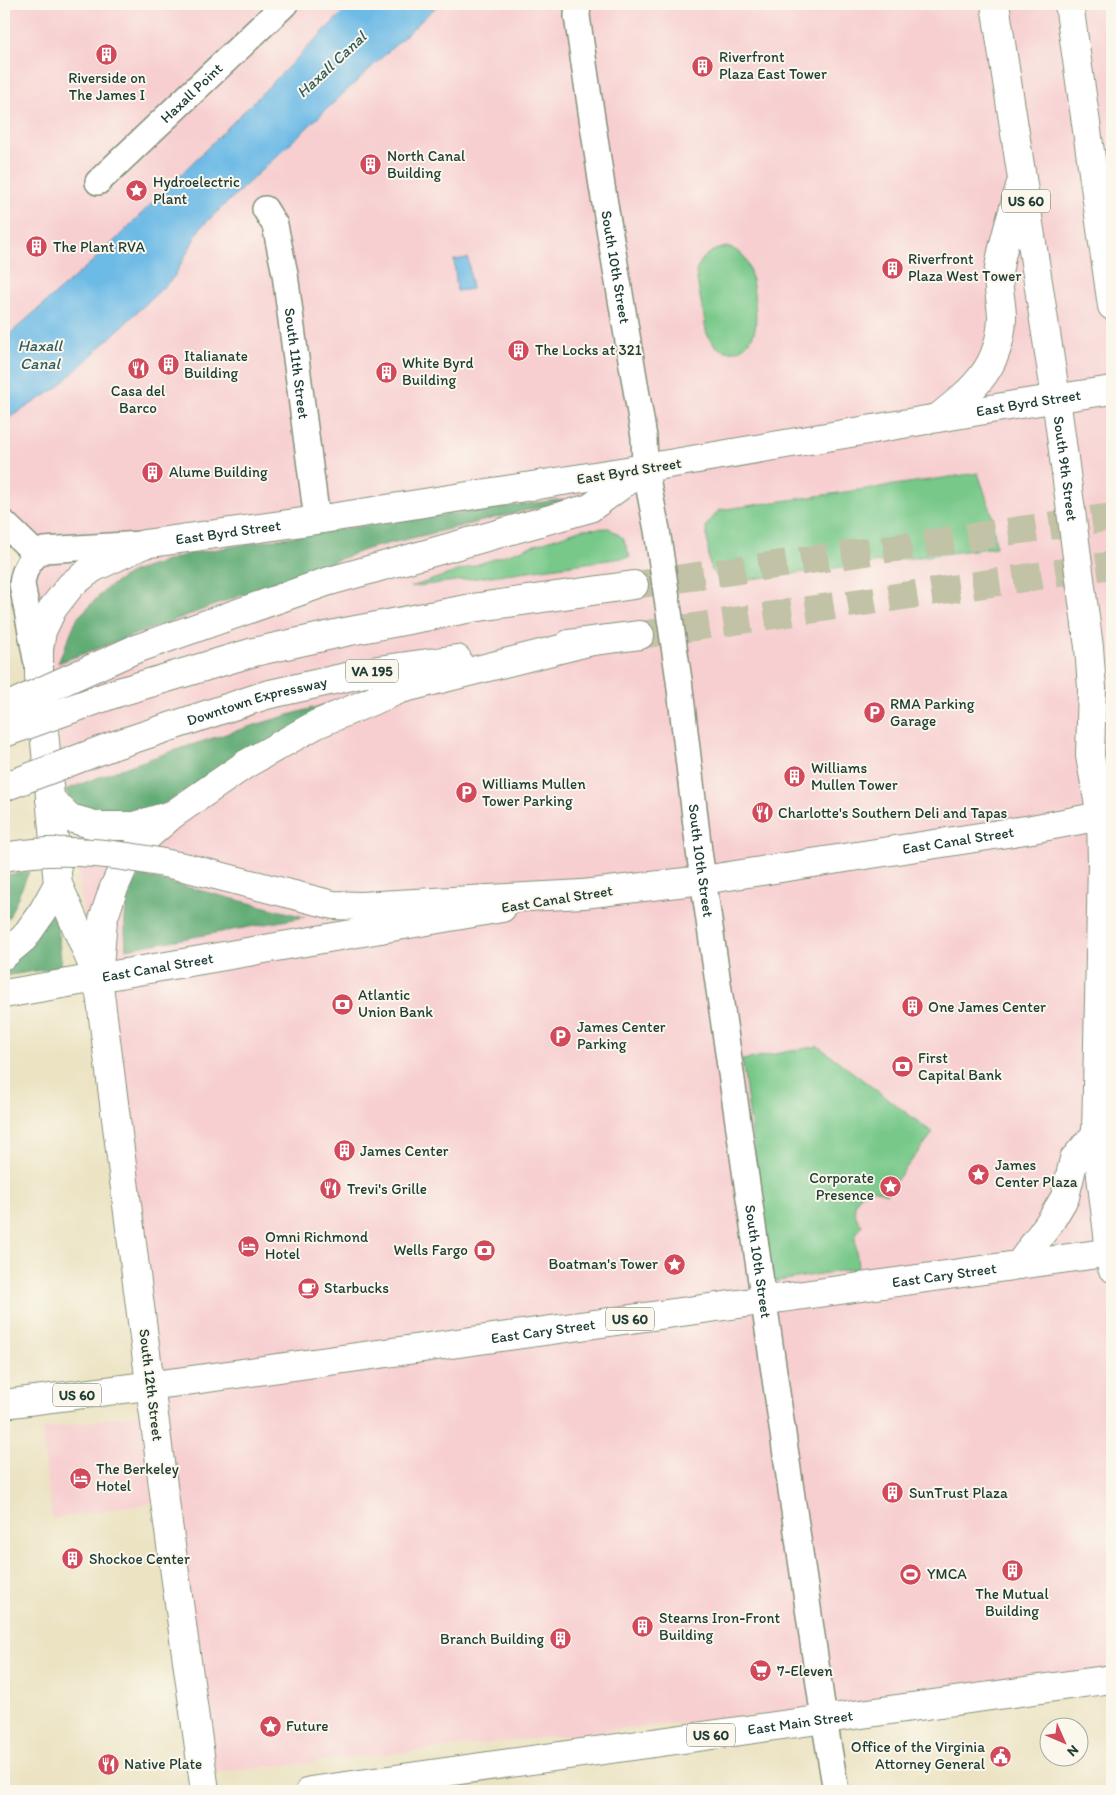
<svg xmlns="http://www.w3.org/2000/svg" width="1116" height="1795" viewBox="0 0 1116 1795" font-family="Itim,sans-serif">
<rect width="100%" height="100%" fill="#fbf7ec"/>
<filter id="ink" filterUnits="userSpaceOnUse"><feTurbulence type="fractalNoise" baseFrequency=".02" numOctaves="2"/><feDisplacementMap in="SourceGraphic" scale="10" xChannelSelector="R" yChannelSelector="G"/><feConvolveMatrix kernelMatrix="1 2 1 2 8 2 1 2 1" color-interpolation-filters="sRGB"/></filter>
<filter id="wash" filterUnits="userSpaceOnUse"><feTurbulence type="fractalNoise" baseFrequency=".0096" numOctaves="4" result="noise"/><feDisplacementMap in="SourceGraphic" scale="20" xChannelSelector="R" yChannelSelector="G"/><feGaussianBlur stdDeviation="1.12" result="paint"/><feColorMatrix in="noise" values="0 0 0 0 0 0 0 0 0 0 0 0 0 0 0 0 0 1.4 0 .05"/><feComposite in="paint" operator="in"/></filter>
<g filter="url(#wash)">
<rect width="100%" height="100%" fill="#ebe3c2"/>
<!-- built -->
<g fill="#f7cfd0">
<polygon points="4,4 1112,4 1112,1677 202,1774 34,556 4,525"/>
<polygon points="140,1414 153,1503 52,1519 42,1429"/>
</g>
<!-- green -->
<g fill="#77c889" stroke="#4b825e">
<path d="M726 247C734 249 740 251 745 258 753 270 759 321 754 333 745 356 719 358 708 336 705 331 705 323 704 317 701 302 698 287 696 272 700 258 711 249 726 247Z"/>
<polygon points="978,473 992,514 996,547 729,582 720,580 711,569 709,561 706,526 719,510"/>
<polygon points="609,528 623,538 630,557 411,587 582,529"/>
<path d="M818 1046 933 1133 886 1194 872 1189C854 1194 849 1212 862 1225L855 1236 858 1268 772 1282 742 1060Z"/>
</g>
<!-- forest -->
<g fill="#61ac75" stroke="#407454">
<polygon points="557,500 565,501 367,549 58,663 77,618 107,588 132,572 188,554 325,531"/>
<path d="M345 699 215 773 150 812 124 815 96 812 74 806 65 790C157 754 251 725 345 699Z"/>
<polygon points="29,872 9,917 4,923 4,875"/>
<path d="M139 875 305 917 126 949C124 915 123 905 139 875Z"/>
<polygon points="55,910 62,967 4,976 4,967"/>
</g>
<!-- water -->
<g fill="#6cbae6" stroke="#467c8d">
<polygon points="351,4 439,4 200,228 174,277 57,388 4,421 4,339 102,253"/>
<polygon points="468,258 472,289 457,291 454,260"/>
</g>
</g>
<g filter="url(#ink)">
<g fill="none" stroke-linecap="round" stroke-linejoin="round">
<!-- motorway-tunnel -->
<g stroke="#c2c2a6" stroke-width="28" stroke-dasharray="28 14" stroke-linecap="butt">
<polyline points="634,585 1112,517"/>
<polyline points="640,635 1112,565"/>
</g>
<defs>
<g id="minor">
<path id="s1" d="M578 4 577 16 602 186 644 437 645 468 657 530 679 680 699 851 824 1719 836 1791"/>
<path id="s2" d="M98 182 285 4"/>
<path id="s3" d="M265 209 275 225 285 274 317 520"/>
<polyline points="4,523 36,554"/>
<path d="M36 659 22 584C24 568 30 558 44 550L142 544"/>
</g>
<g id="tertiary">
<polyline points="4,955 24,938 43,911 58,884"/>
<path id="s4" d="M4 994 502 908"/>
<path id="s5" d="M205 1791 166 1509 98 978 58 884 39 676V649L42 631 53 608 71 585 93 568 144 544 317 520 645 468"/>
</g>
<g id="primary">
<path id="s6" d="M995 4 1056 398 1089 647 1092 688 1090 756 1101 816 1102 864 1096 1134 1112 1268"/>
<polyline points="1069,4 1112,306"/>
<path d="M939 417C975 388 1000 367 1002 318 1002 301 996 284 999 268 1003 241 1013 213 1020 186"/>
<path id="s7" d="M645 468 1020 404 1112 390"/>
<path id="s8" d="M583 894 703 880 1032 829 1101 816H1112"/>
<polyline points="1019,1265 1052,1219 1065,1197 1074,1159 1096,1134"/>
<path id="s9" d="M4 1404 178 1382 1112 1252"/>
<path id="s10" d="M310 1791 1112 1679"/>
</g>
<g id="motorway">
<polyline points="569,644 640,635"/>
<polyline points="133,650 326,582 590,508 645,468"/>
<polyline points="116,693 254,652 345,632 472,608 634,585"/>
<path id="s11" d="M112 746 266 695 378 670 457 659"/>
<polyline points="50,799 70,818 98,826 134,826 168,816"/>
<polyline points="188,868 333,905 360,906 583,894"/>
<polyline points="98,978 103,920 113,890 125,863 149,835 172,815 246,764 317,724 401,689 588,642"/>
</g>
</defs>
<!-- minor casing -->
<use href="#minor" stroke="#85907b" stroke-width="28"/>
<!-- tertiary casing -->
<use href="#tertiary" stroke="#85907b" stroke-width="30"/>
<!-- primary casing -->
<use href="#primary" stroke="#85907b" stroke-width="30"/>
<!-- motorway casing -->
<use href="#motorway" stroke="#85907b" stroke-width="30"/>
<!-- minor -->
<use href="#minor" stroke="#fff" stroke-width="25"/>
<!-- tertiary -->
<use href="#tertiary" stroke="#fff" stroke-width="28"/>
<!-- primary -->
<use href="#primary" stroke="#fff" stroke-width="28"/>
<!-- motorway -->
<use href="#motorway" stroke="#fff" stroke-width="28"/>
<defs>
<g id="motorway-bridge">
<polyline points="4,708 133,650"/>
<polyline points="4,733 116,693"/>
<polyline points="4,787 112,746"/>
<path d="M4 857C65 845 128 855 188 868"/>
</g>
</defs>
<!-- motorway-bridge casing -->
<use href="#motorway-bridge" stroke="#85907b" stroke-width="30" stroke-linecap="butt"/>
<!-- motorway-bridge -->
<use href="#motorway-bridge" stroke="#fff" stroke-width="28"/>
</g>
</g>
<!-- icons -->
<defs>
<symbol id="building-disc" viewBox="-11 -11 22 22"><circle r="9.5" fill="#d1495b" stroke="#fbf7ec"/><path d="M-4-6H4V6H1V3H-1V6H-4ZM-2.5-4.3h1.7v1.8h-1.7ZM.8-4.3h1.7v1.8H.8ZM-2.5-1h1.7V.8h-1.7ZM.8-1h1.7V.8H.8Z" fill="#fff"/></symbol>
<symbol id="sight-disc" viewBox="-11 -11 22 22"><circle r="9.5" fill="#d1495b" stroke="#fbf7ec"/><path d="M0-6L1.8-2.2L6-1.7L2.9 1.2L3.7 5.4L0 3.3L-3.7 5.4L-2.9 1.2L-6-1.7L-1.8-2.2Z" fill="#fff"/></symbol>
<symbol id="restaurant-disc" viewBox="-11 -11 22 22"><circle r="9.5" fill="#d1495b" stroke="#fbf7ec"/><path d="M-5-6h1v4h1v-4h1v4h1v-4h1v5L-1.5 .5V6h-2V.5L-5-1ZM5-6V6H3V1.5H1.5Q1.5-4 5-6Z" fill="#fff"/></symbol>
<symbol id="parking-disc" viewBox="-11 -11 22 22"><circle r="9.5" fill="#d1495b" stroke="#fbf7ec"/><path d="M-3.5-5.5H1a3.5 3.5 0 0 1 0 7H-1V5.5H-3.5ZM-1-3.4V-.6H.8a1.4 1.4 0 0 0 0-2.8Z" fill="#fff"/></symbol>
<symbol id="bank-disc" viewBox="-11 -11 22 22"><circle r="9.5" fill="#d1495b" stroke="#fbf7ec"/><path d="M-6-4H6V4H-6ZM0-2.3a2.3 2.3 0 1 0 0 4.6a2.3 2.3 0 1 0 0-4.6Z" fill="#fff"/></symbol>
<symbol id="hotel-disc" viewBox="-11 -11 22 22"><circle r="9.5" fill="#d1495b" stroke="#fbf7ec"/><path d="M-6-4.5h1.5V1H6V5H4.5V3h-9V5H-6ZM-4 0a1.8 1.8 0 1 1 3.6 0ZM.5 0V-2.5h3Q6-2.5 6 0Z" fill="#fff"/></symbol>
<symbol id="cafe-disc" viewBox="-11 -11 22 22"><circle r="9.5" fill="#d1495b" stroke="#fbf7ec"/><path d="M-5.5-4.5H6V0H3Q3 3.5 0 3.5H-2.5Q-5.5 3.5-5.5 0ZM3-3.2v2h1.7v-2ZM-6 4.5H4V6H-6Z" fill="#fff"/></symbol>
<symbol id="stadium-disc" viewBox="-11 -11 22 22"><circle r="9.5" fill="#d1495b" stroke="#fbf7ec"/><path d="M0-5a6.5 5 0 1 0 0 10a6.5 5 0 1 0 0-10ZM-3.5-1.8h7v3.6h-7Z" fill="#fff"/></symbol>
<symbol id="supermarket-disc" viewBox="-11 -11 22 22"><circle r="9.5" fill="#d1495b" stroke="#fbf7ec"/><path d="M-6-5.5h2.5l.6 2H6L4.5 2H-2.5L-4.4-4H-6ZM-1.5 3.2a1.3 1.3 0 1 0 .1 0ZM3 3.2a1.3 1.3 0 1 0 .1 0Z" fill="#fff"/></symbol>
<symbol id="civic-disc" viewBox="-11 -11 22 22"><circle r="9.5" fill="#d1495b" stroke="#fbf7ec"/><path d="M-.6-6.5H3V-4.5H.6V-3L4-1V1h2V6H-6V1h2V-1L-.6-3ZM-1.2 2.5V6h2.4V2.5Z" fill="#fff"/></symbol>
</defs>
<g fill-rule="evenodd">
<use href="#building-disc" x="94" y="42" width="25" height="25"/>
<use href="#building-disc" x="690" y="54" width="25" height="25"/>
<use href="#building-disc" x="358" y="152" width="25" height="25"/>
<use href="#sight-disc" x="124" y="178" width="25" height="25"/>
<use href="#building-disc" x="24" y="234" width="25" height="25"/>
<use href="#building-disc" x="880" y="256" width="25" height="25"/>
<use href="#building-disc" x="506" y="338" width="25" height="25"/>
<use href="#building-disc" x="156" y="352" width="25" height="25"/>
<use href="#restaurant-disc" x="126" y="356" width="25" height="25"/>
<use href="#building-disc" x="374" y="360" width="25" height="25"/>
<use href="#building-disc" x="140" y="460" width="25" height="25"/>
<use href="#parking-disc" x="862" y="700" width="25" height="25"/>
<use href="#building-disc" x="782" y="764" width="25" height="25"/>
<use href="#parking-disc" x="454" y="780" width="25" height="25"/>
<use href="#restaurant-disc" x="750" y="800" width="25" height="25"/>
<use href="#bank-disc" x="330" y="992" width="25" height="25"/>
<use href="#building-disc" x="900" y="994" width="25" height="25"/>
<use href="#parking-disc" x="548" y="1024" width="25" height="25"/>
<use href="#bank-disc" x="890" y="1054" width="25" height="25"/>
<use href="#building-disc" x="332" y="1138" width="25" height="25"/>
<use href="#sight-disc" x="966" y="1162" width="25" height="25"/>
<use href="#sight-disc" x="878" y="1174" width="25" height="25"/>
<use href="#restaurant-disc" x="318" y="1176" width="25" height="25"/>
<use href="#hotel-disc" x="236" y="1234" width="25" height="25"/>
<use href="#bank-disc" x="472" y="1238" width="25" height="25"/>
<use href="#sight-disc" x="662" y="1252" width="25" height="25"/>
<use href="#cafe-disc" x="296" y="1276" width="25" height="25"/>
<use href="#hotel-disc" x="68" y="1466" width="25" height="25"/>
<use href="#building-disc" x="880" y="1480" width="25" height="25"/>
<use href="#building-disc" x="60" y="1546" width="25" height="25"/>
<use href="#building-disc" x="1000" y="1558" width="25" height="25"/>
<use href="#stadium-disc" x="898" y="1562" width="25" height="25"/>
<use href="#building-disc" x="630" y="1614" width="25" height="25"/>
<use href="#building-disc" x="548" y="1626" width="25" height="25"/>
<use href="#supermarket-disc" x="748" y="1658" width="25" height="25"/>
<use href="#sight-disc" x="258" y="1714" width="25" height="25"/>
<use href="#civic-disc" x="988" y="1744" width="25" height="25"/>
<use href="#restaurant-disc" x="96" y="1752" width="25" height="25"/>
</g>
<g text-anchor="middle" stroke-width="4" stroke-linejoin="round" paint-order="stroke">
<!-- shield labels -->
<g fill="#fbf7ec" stroke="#61756b" stroke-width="1">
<rect x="1002" y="189.5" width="48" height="23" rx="4"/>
<rect x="346" y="659.5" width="52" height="23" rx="4"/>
<rect x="606" y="1307.5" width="48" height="23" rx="4"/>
<rect x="53" y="1383.5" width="48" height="23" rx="4"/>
<rect x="687" y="1723.5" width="48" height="23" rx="4"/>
</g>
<g font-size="14" font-weight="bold" fill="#1f3d34">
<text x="1026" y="206">US 60</text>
<text x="372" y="676">VA 195</text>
<text x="630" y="1324">US 60</text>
<text x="77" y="1400">US 60</text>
<text x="711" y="1740">US 60</text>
</g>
<!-- poi labels -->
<g font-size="15" fill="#1f3d34" stroke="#fbf7ec" text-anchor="start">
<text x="719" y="62">Riverfront<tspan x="719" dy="17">Plaza East Tower</tspan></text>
<text x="107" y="83" text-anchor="middle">Riverside on<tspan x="107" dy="17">The James I</tspan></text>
<text x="387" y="161">North Canal<tspan x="387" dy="17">Building</tspan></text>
<text x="153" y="187">Hydroelectric<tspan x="153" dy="17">Plant</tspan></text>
<text x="53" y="252">The Plant RVA</text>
<text x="908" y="264">Riverfront<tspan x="908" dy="17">Plaza West Tower</tspan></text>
<text x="535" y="355">The Locks at 321</text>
<text x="184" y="361">Italianate<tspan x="184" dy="17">Building</tspan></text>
<text x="402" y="368">White Byrd<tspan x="402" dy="17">Building</tspan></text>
<text x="138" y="396" text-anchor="middle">Casa del<tspan x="138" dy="17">Barco</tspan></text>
<text x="169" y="477">Alume Building</text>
<text x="890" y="709">RMA Parking<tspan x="890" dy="17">Garage</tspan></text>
<text x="811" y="773">Williams<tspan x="811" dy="17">Mullen Tower</tspan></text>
<text x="482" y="789">Williams Mullen<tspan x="482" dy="17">Tower Parking</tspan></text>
<text x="778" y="818">Charlotte's Southern Deli and Tapas</text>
<text x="358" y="1000">Atlantic<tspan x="358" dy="17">Union Bank</tspan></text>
<text x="928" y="1012">One James Center</text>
<text x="577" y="1032">James Center<tspan x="577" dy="17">Parking</tspan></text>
<text x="918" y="1063">First<tspan x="918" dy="17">Capital Bank</tspan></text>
<text x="360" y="1156">James Center</text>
<text x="995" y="1170">James<tspan x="995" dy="17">Center Plaza</tspan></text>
<text x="874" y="1183" text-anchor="end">Corporate<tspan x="874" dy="17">Presence</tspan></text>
<text x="347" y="1194">Trevi's Grille</text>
<text x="265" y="1242">Omni Richmond<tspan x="265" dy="17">Hotel</tspan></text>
<text x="468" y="1255" text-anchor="end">Wells Fargo</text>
<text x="658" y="1269" text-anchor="end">Boatman's Tower</text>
<text x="324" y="1293">Starbucks</text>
<text x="96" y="1474">The Berkeley<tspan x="96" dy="17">Hotel</tspan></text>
<text x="909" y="1498">SunTrust Plaza</text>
<text x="89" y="1564">Shockoe Center</text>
<text x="927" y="1579">YMCA</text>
<text x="1012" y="1599" text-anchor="middle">The Mutual<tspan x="1012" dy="17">Building</tspan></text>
<text x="659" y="1623">Stearns Iron-Front<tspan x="659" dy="17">Building</tspan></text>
<text x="544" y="1644" text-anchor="end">Branch Building</text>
<text x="777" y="1676">7-Eleven</text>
<text x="286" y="1731">Future</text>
<text x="985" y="1752" text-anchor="end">Office of the Virginia<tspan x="985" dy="17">Attorney General</tspan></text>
<text x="124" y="1769">Native Plate</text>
</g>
<!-- street labels -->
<g font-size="15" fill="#1f3d34" stroke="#fbf7ec">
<text dy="5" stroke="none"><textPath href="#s2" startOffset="129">Haxall Point</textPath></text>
<text dy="5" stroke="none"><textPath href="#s1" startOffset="266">South 10th Street</textPath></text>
<text dy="5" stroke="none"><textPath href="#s3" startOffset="159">South 11th Street</textPath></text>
<text dy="5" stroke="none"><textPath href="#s7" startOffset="389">East Byrd Street</textPath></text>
<text dy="5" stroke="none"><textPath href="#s6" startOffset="470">South 9th Street</textPath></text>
<text transform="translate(629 471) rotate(-9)" y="5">East Byrd Street</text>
<text dy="5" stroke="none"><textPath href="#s5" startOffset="1400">East Byrd Street</textPath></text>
<text dy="5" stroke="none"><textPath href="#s11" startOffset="152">Downtown Expressway</textPath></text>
<text dy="5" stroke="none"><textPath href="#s8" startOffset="379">East Canal Street</textPath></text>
<text dy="5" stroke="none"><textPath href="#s1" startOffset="866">South 10th Street</textPath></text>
<text transform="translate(557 899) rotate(-9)" y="5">East Canal Street</text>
<text dy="5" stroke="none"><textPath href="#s4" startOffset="156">East Canal Street</textPath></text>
<text dy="5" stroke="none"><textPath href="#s1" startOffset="1271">South 10th Street</textPath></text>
<text dy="5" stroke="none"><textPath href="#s9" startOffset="949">East Cary Street</textPath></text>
<text dy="5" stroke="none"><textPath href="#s9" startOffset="544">East Cary Street</textPath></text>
<text transform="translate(151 1385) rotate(83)" y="5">South 12th Street</text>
<text dy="5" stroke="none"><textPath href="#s10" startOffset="495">East Main Street</textPath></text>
</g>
<!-- water labels -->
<g font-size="16" font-style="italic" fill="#325c60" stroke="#fbf7ec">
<text transform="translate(331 64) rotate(-43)" y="6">Haxall Canal</text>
<text x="40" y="351">Haxall<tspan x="40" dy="18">Canal</tspan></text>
</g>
</g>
<!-- margin -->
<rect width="1116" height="1795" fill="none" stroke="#fbf7ec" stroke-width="20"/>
<!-- north arrow -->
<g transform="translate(1064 1742) rotate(135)"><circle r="24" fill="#fbf7ec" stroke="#a3ada2"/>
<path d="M0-4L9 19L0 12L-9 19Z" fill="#d1495b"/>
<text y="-8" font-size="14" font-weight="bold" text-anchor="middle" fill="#1f3d34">N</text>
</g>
</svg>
